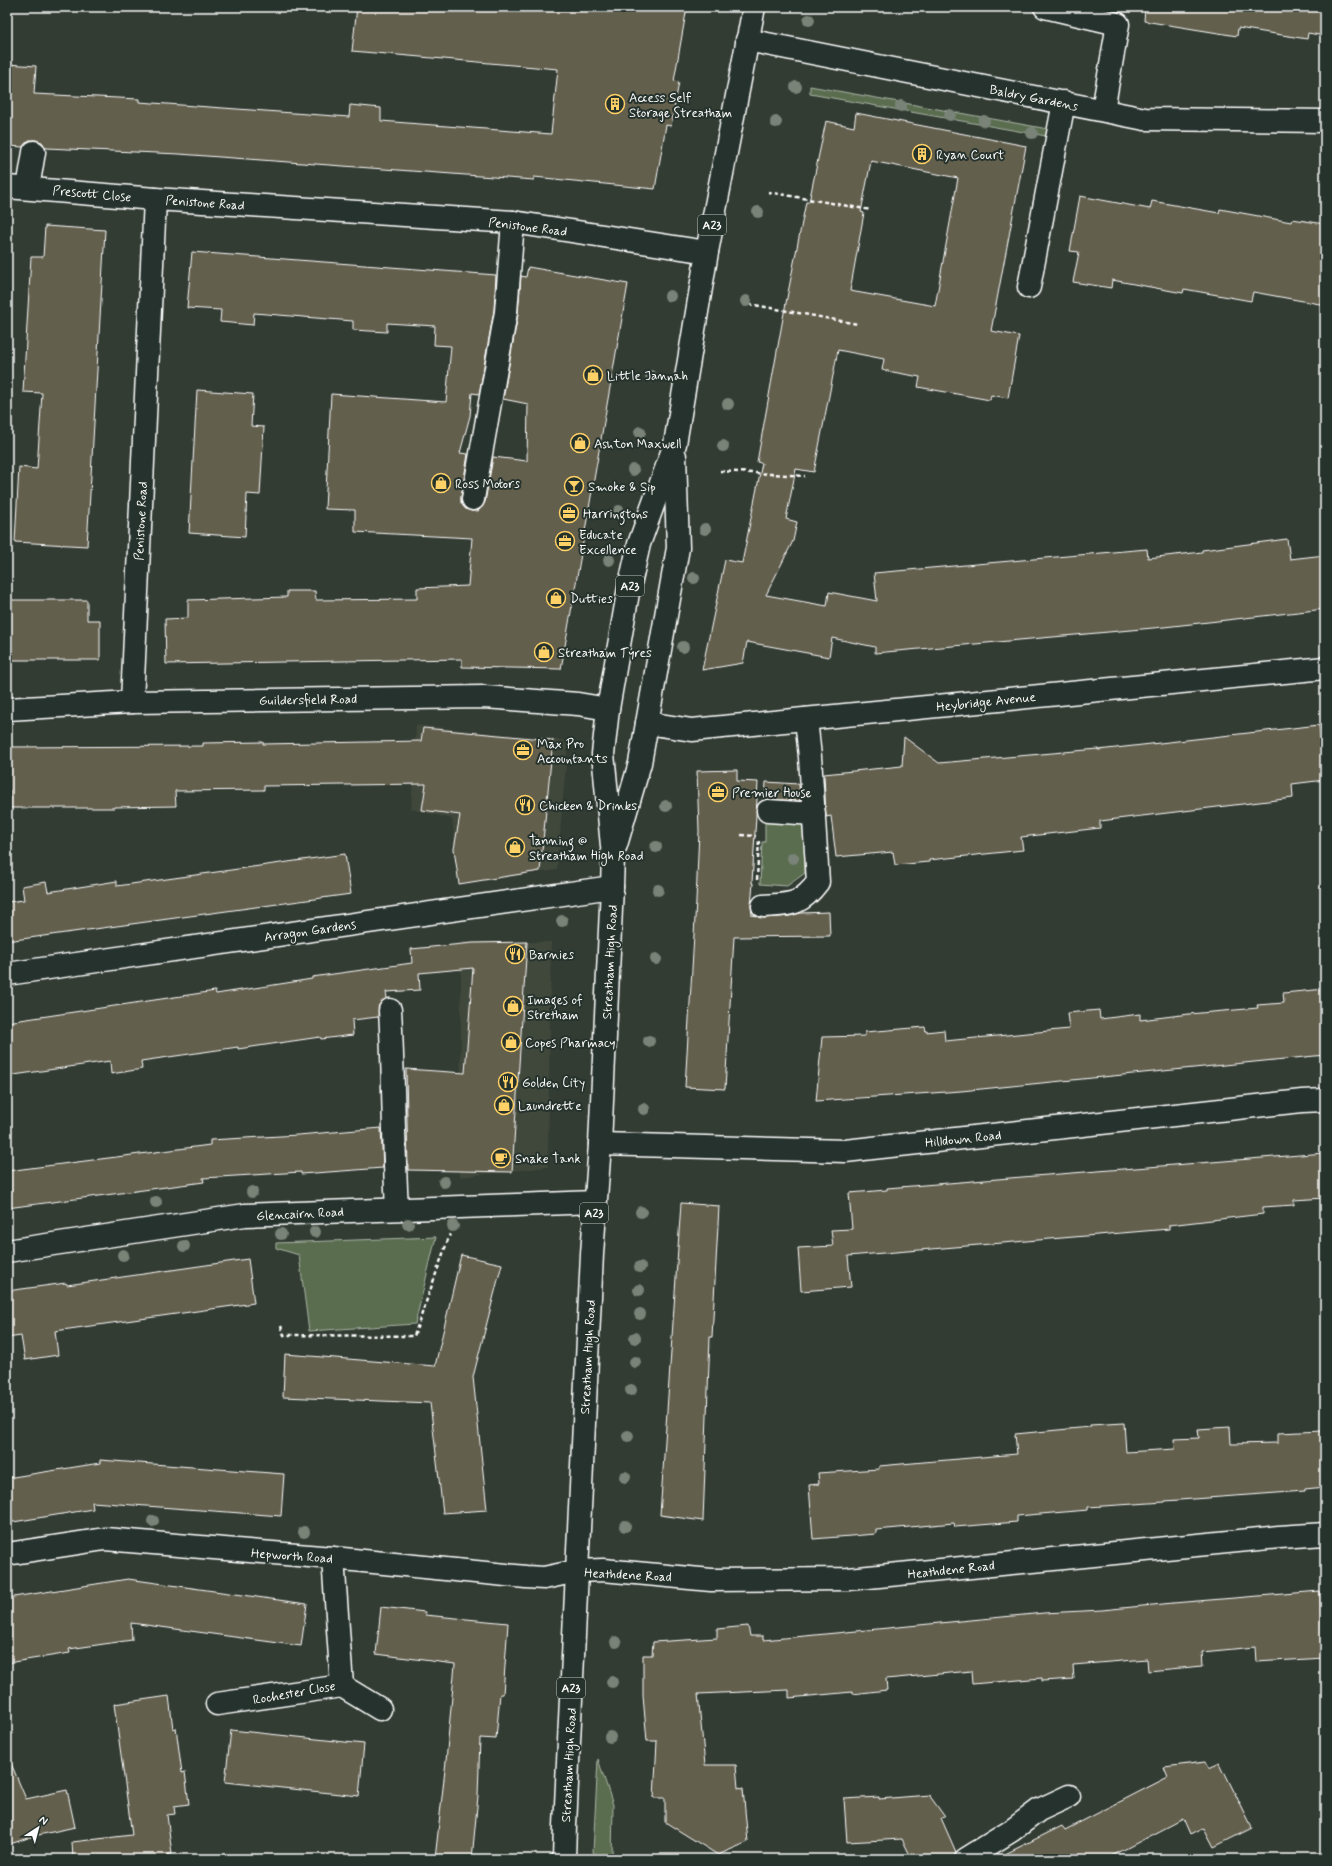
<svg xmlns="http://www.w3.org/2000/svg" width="1332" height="1866" viewBox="0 0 1332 1866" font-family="Mynerve,sans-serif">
<rect width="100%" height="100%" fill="#323c33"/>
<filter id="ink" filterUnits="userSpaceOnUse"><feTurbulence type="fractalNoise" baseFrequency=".025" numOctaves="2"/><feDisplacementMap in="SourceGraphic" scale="8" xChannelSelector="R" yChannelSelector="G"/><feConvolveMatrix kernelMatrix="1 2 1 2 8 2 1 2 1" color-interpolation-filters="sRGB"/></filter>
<g filter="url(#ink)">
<!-- built -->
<g fill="#41463b">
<polygon points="416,725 568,741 557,870 459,884 452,819 411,809"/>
<polygon points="461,942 551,942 548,1167 460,1177"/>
</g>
<!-- green -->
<g fill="#5a6d50" stroke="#acb6a8">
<polygon points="810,86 1048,129 1046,136 810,94"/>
<polygon points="765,819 806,822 805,873 787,886 760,884 762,842 765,842"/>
<polygon points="436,1237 415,1324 309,1331 299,1255 276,1248 276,1243"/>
<polygon points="598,1759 613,1805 612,1859 599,1858 593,1852"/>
</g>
<!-- building -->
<g fill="#645e4d" stroke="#fff" fill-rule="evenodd">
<polygon points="357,7 687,7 674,81 679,82 671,126 666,125 655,189 534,177 534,180 179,154 46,148 42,142 36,140 29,140 23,147 7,146 7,64 36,66 34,94 139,99 139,102 349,117 350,105 381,108 381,121 551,134 558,69 352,51"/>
<polygon points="1145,7 1325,7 1325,36 1308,33 1307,39 1238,28 1237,36 1144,21"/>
<path d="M856 113 1026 146 991 331 1019 336 1008 398 991 395 990 400 918 387 920 377 882 370 884 359 838 350 814 472 796 469 786 519 797 522 793 541 766 595 827 606 829 592 877 601 874 573 1147 549 1148 558 1202 552V550L1287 539 1290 559 1325 555V609L1164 627 875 653V647L832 638 829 657 747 642 743 663 702 670 725 560 742 563 762 463 757 462 783 318 806 202H809L826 121 854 127ZM871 161 958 178 935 306 850 291 864 213 861 212Z"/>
<polygon points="1080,196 1150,209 1152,201 1219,213 1220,209 1291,222 1292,219 1325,224 1325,305 1253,292 1251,301 1184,289 1183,293 1112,280 1111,288 1073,282 1079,252 1070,251"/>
<polygon points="45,226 105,230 87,546 15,542 19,467 37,469 42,393 23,392 31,257 43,257"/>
<polygon points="192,252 496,275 494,310 479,394 472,393 470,416 460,453 468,454 461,497 461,503 465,508 471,511 478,511 482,507 485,502 493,457 527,461 528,404 503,399 518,314 521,276 526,277 528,267 628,284 561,669 462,667 462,659 166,664 165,619 188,618 188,600 287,597 287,591 315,591 316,600 417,599 417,588 468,586 472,538 355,532 355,510 325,509 331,394 446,402 451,346 434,345 435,326 387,323 387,332 353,330 353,321 254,313 253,325 220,322 221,310 187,308"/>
<polygon points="197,390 253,394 251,426 264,427 260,495 247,494 245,537 189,533"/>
<polygon points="7,600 87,600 87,620 100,620 100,660 7,660"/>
<polygon points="1319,725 1325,780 1292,784 1293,798 1100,821 1100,828 1021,837 1023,850 929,860 929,862 895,865 893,852 836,857 831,816 826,817 824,774 902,766 904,737 939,763 1098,749 1098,750"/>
<polygon points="423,728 553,740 540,871 459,884 454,849 460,815 422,810 426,784 264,786 264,790 175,791 176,806 114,807 114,808 10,808 10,790 7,790 7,747 203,746 203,743 263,742 263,744 421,741"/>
<polygon points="737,770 737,781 758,782 752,883 753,883 751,906 752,915 764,918 790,916 801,913 829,912 830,936 734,937 725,1089 685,1087 696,901 699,831 697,771"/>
<polygon points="766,782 799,784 800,801 765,799"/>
<polygon points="345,854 351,894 7,941 7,902 24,900 22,886 46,882 48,892 117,881 117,886"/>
<polygon points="527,942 512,1172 408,1170 406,1069 465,1073 473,968 419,973 420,990 386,992 387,998 379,1005 378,1017 352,1020 353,1035 321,1039 320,1037 238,1049 238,1047 141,1061 142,1069 111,1074 110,1061 7,1076 7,1022 215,991 216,994 312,979 312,977 412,963 411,949 473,943"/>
<polygon points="1325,989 1325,1055 961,1091 816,1101 822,1037 865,1036 865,1032 925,1027 926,1032 944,1030 945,1041 1069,1029 1067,1013 1099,1010 1100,1019 1140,1014 1140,1020 1189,1014 1258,1008 1257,1005 1284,1003 1283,993"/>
<polygon points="381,1128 383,1168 301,1174 301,1172 203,1178 204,1182 7,1208 7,1171 210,1145 210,1140 298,1135"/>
<polygon points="1325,1153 1325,1198 1294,1200 1294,1205 1263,1207 1263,1214 1169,1225 1169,1229 848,1256 851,1287 801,1291 798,1248 833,1246 831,1230 852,1229 849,1193 887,1190 887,1188 1022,1177"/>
<polygon points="681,1203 719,1206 712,1337 710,1337 703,1521 660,1515"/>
<polygon points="461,1255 502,1264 473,1377 487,1510 443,1513 430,1403 283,1397 285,1354 435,1366"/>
<polygon points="248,1259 254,1303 55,1331 58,1355 25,1360 21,1336 7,1338 7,1291 66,1283 67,1285"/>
<polygon points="1124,1423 1126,1452 1175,1449 1174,1439 1199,1438 1198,1429 1230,1427 1231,1444 1278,1443 1278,1433 1323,1431 1323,1435 1325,1435 1325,1487 1305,1489 1305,1491 1165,1501 1165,1502 1088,1507 1088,1510 1017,1516 1017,1522 955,1527 954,1523 876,1530 876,1534 813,1539 809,1485 819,1484 818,1473 879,1469 879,1466 924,1462 1017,1454 1015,1434 1090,1427 1090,1425"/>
<polygon points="100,1460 284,1474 281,1516 92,1502 93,1509 7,1523 7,1478 100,1463"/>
<polygon points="128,1579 307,1604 301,1646 131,1623 132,1640 69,1649 70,1653 7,1663 7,1598"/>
<polygon points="1320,1591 1324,1658 1256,1662 1255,1647 1202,1652 1203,1666 1148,1671 1147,1659 1073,1665 1074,1679 1042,1681 1042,1678 972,1684 971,1671 886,1679 887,1690 852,1694 852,1692 789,1698 789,1690 698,1694 705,1765 736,1765 738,1788 743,1789 748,1842 718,1855 665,1822 665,1798 654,1798 657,1741 647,1741 643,1696 643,1655 652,1655 653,1642 717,1638 717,1629 748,1626 750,1636 763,1636 763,1640 1044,1613 1102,1610 1173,1603"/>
<polygon points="381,1607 425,1612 425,1615 508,1623 503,1694 500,1694 496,1739 480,1738 478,1796 472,1859 435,1859 446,1761 455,1664 376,1654"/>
<polygon points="169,1696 173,1729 176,1728 182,1773 185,1772 189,1804 174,1806 175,1814 167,1815 172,1854 168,1854 169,1859 73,1859 72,1842 132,1835 114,1704"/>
<polygon points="231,1730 364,1744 359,1796 225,1782"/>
<polygon points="7,1754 26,1799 67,1790 75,1827 34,1836 7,1845"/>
<polygon points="1205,1762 1209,1768 1220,1763 1252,1828 1214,1847 1204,1828 1190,1835 1183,1819 1106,1859 995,1859 1062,1826 1065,1830 1168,1777 1164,1767"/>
<polygon points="929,1795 945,1817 941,1818 956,1852 954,1859 912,1859 902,1839 847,1842 844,1799 879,1797 879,1799"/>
</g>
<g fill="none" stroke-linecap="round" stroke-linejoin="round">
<defs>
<g id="minor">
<polyline points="1045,7 1118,24 1103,110"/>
<polyline points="747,40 1145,119 1325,121"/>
<polyline points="7,187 155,199"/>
<polyline points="28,188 34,152"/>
<polyline points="1029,287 1064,102"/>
<polyline points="473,499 506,312 513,222"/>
<polyline points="132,702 155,199 513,222 707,252"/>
<polyline points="7,709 132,702 484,697 578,704 608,709"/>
<polyline points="647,723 692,730 1325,668"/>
<polyline points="768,811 814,814"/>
<path d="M763 906C791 904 800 906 818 882L810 757 806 719"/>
<polyline points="7,974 612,887"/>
<path d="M390 1010C394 1076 393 1142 397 1208"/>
<polyline points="600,1144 845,1151 1302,1101 1325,1100"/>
<polyline points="7,1251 245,1215 595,1202"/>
<polyline points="7,1554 105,1539 333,1558 526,1577 544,1578 577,1571 603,1570 711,1580 848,1579 1279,1537 1325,1534"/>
<polyline points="342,1686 380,1709"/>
<polyline points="217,1704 342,1686 333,1558"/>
<polyline points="966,1859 1011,1831 1039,1810 1069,1796"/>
</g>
<g id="highway">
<polyline points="616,845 640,763 676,559 678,548 675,456"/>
<polyline points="564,1859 565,1826 592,1254 600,1144 612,887 613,856 603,754 608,709 628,593 639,544 675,444 707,252 754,7"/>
</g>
</defs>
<!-- minor casing -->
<use href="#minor" stroke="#fff" stroke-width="25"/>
<!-- highway casing -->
<use href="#highway" stroke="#fff" stroke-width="25"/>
<!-- path -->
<g stroke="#fff" stroke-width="2.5" stroke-dasharray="4 3" stroke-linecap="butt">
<polyline points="768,192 871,210"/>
<polyline points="749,304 858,324"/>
<polyline points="720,471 805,476"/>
<polyline points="741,835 756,836"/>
<polyline points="757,880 759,838"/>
<polyline points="281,1326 284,1335 414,1336 450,1234"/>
</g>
<!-- minor -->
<use href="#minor" stroke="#26332d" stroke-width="22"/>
<!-- highway -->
<use href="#highway" stroke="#26332d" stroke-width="22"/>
</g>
<!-- trees -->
<g fill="#7a8378">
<circle cx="809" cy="20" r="6"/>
<circle cx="796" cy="87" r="6"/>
<circle cx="901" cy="106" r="6"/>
<circle cx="950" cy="115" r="6"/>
<circle cx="984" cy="121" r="6"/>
<circle cx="776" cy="122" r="6"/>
<circle cx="1032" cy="133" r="6"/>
<circle cx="758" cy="212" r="6"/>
<circle cx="670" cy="296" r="6"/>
<circle cx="746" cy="301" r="6"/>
<circle cx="651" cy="376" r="6"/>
<circle cx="728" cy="404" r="6"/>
<circle cx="640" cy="432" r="6"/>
<circle cx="723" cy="446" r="6"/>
<circle cx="633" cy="470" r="6"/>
<circle cx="619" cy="511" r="6"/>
<circle cx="705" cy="529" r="6"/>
<circle cx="609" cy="560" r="6"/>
<circle cx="694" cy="578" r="6"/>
<circle cx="683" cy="647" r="6"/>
<circle cx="666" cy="806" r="6"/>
<circle cx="656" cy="847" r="6"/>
<circle cx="793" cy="858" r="6"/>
<circle cx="658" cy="890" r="6"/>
<circle cx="562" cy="921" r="6"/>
<circle cx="656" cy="959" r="6"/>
<circle cx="649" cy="1041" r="6"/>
<circle cx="644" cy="1109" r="6"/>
<circle cx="444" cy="1182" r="6"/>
<circle cx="252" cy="1192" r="6"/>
<circle cx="156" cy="1202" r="6"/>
<circle cx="641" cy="1212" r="6"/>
<circle cx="408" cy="1224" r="6"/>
<circle cx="453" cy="1226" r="6"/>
<circle cx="315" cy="1232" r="6"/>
<circle cx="281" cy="1234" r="6"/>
<circle cx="184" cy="1246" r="6"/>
<circle cx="123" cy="1255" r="6"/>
<circle cx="640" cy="1267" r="6"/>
<circle cx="639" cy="1290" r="6"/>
<circle cx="640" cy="1314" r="6"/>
<circle cx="635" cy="1338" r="6"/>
<circle cx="635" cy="1362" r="6"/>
<circle cx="631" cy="1390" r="6"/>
<circle cx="628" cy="1436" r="6"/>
<circle cx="625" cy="1477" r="6"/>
<circle cx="153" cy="1521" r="6"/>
<circle cx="625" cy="1526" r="6"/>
<circle cx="304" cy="1532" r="6"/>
<circle cx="616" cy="1642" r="6"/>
<circle cx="612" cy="1682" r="6"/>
<circle cx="610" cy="1737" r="6"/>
</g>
</g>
<!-- icons -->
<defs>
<symbol id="building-ring" viewBox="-11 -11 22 22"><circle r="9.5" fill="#26332d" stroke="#ffd166" stroke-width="1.5"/><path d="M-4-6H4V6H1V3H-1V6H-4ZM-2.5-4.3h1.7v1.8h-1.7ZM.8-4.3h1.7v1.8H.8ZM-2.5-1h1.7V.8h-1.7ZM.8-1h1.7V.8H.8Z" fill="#ffd166"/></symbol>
<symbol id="shop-ring" viewBox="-11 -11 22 22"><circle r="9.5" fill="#26332d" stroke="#ffd166" stroke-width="1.5"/><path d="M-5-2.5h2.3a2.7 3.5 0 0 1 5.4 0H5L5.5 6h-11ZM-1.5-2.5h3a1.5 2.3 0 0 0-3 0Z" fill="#ffd166"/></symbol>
<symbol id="bar-ring" viewBox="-11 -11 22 22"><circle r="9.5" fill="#26332d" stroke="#ffd166" stroke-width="1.5"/><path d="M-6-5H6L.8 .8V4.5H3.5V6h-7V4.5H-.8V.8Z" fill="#ffd166"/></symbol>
<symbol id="office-ring" viewBox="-11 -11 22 22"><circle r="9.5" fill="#26332d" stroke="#ffd166" stroke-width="1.5"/><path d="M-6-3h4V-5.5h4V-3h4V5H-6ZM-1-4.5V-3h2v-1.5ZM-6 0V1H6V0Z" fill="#ffd166"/></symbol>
<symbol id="restaurant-ring" viewBox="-11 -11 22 22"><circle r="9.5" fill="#26332d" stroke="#ffd166" stroke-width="1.5"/><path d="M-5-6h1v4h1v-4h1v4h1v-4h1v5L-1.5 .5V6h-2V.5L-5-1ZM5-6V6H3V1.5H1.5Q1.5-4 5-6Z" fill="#ffd166"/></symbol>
<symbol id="cafe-ring" viewBox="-11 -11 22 22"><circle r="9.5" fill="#26332d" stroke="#ffd166" stroke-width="1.5"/><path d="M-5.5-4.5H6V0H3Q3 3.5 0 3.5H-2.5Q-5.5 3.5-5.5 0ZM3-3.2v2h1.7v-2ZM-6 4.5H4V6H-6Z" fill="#ffd166"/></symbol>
</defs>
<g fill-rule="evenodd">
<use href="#building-ring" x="604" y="93" width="22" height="22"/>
<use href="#building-ring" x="911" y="143" width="22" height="22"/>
<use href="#shop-ring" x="582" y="364" width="22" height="22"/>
<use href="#shop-ring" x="569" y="432" width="22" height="22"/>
<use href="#shop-ring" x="430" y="472" width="22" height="22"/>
<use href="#bar-ring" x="563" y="475" width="22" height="22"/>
<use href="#office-ring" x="558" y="502" width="22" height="22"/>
<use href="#office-ring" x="554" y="530" width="22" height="22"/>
<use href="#shop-ring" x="545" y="587" width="22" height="22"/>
<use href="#shop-ring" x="533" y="641" width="22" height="22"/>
<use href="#office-ring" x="512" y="739" width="22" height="22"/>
<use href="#office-ring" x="707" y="781" width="22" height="22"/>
<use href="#restaurant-ring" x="514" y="794" width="22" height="22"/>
<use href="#shop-ring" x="504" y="836" width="22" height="22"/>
<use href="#restaurant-ring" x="504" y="943" width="22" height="22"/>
<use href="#shop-ring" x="502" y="995" width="22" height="22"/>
<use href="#shop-ring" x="500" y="1031" width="22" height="22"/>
<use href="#restaurant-ring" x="497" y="1071" width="22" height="22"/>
<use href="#shop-ring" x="493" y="1094" width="22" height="22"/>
<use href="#cafe-ring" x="490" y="1147" width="22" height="22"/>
</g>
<g text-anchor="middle" stroke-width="4" stroke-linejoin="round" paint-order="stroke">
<!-- shield labels -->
<g fill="#26332d" stroke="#bec2c0" stroke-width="1">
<rect x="698" y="215" width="28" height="20" rx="3"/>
<rect x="616" y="576" width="28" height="20" rx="3"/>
<rect x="580" y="1203" width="28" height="20" rx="3"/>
<rect x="557" y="1678" width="28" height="20" rx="3"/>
</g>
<g font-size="12" font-weight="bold" fill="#fff">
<text x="712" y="229">A23</text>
<text x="630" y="590">A23</text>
<text x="594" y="1217">A23</text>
<text x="571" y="1692">A23</text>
</g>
<!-- poi labels -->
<g font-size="13" fill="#fff" stroke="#26332d" text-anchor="start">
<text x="629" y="102">Access Self<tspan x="629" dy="15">Storage Streatham</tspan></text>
<text x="936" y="159">Ryan Court</text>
<text x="607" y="380">Little Jannah</text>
<text x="594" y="448">Ashton Maxwell</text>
<text x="455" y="488">Ross Motors</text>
<text x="588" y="491">Smoke &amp; Sip</text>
<text x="583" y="518">Harringtons</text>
<text x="579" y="539">Educate<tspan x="579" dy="15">Excellence</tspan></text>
<text x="570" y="603">Dutties</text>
<text x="558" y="657">Streatham Tyres</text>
<text x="537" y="748">Max Pro<tspan x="537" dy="15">Accountants</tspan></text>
<text x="732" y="797">Premier House</text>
<text x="539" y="810">Chicken &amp; Drinks</text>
<text x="529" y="845">Tanning @<tspan x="529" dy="15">Streatham High Road</tspan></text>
<text x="529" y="959">Barnies</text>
<text x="527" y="1004">Images of<tspan x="527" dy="15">Stretham</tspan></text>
<text x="525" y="1047">Copes Pharmacy</text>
<text x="522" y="1087">Golden City</text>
<text x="518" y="1110">Laundrette</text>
<text x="515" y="1163">Snake Tank</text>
</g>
<!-- street labels -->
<g font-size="13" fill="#fff" stroke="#26332d">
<text transform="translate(1034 97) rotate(11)" y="5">Baldry Gardens</text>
<text transform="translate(92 193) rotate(5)" y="5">Prescott Close</text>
<text transform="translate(205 202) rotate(4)" y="5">Penistone Road</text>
<text transform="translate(528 226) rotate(7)" y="5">Penistone Road</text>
<text transform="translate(140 521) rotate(-87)" y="5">Penistone Road</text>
<text transform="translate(308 699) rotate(-1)" y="5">Guildersfield Road</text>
<text transform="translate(986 701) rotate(-6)" y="5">Heybridge Avenue</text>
<text transform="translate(310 930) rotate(-8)" y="5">Arragon Gardens</text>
<text transform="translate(609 962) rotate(-87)" y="5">Streatham High Road</text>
<text transform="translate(963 1138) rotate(-6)" y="5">Hilldown Road</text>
<text transform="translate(300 1213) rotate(-3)" y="5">Glencairn Road</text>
<text transform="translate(587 1357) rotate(-87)" y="5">Streatham High Road</text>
<text transform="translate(292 1555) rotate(4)" y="5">Hepworth Road</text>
<text transform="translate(951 1569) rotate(-6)" y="5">Heathdene Road</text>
<text transform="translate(628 1574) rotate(3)" y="5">Heathdene Road</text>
<text transform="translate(294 1692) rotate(-10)" y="5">Rochester Close</text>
<text transform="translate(568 1765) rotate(-87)" y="5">Streatham High Road</text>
</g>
</g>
<!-- margin -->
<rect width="1332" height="1866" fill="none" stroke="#26332d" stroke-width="24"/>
<rect x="12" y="12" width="1308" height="1842" fill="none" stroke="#fff" stroke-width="1.5" filter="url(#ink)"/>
<!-- north arrow -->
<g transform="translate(38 1828) rotate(36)" stroke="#26332d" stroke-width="3" paint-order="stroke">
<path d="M0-3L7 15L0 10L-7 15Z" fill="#ffffff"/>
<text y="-6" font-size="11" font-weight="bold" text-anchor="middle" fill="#ffffff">N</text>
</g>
</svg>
